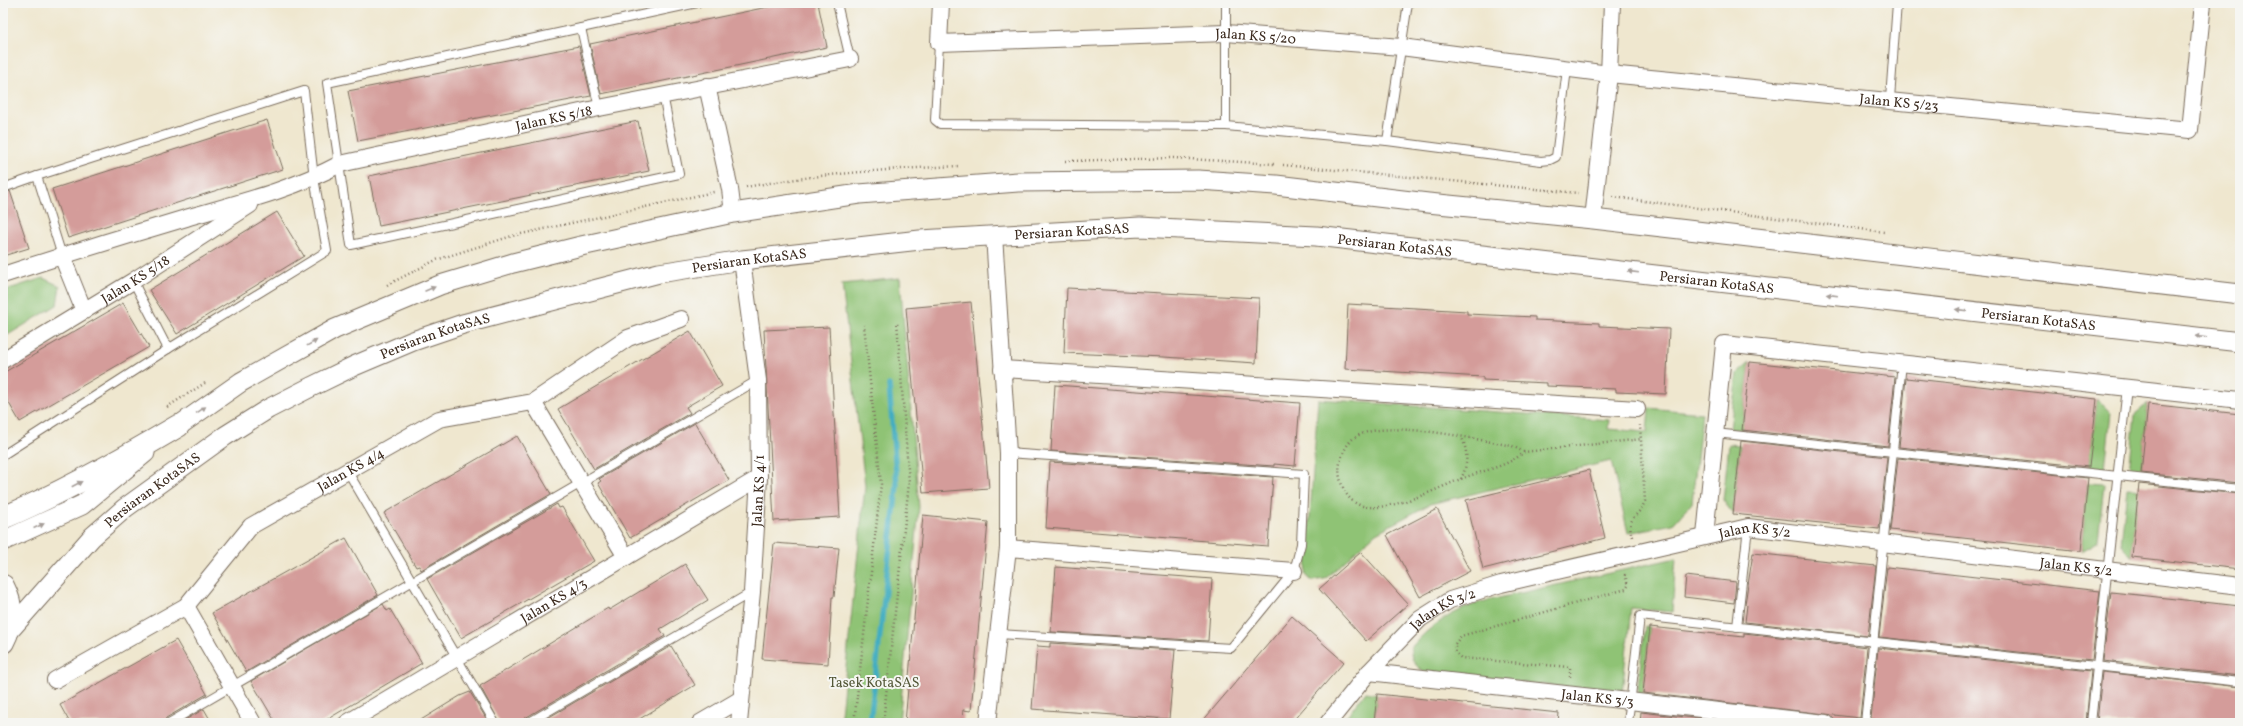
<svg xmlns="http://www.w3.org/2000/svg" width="2243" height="726" viewBox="0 0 2243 726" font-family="Vollkorn,serif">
<rect width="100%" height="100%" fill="#f6f6f2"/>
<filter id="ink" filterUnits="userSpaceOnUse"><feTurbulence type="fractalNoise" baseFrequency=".025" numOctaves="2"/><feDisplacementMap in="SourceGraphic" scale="8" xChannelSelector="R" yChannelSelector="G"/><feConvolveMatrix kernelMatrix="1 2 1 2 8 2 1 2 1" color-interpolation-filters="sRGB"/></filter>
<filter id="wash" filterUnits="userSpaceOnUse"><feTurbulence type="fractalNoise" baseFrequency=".012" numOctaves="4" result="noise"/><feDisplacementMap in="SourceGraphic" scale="16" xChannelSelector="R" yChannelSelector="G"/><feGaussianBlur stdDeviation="0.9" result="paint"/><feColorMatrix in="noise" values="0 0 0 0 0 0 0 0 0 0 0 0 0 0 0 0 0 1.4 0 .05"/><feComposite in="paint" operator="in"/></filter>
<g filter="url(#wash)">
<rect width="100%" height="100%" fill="#efe7cf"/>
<!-- green -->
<g fill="#8fc374" stroke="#657649">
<polygon points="43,278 60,286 57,305 3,338 3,291"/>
<polygon points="900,278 919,507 899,723 840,723 865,486 842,284"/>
<polygon points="1750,362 1742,430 1730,429 1737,373"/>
<polygon points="1318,399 1609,420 1608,429 1647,432 1649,408 1702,413 1692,503 1673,524 1628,533 1611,461 1430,504 1376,533 1325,579 1310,581 1306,574"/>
<polygon points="2097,399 2111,413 2105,469 2089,467"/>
<polygon points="2148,404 2141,473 2129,471 2135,415"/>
<polygon points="1729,444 1740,445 1733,514 1723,500"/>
<polygon points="2088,483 2104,484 2098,541 2081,551"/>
<polygon points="2127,488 2139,489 2132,557 2121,544"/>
<path d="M1676 558 1672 612 1631 608 1622 693 1425 672C1416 667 1410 660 1411 648 1429 625 1454 611 1481 602Z"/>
<polygon points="1645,626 1650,627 1643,696 1637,695"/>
<polygon points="1366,692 1377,694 1374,723 1341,723"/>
</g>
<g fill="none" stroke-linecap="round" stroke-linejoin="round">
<!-- stream -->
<polyline stroke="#42adc1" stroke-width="5.5" points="870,723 897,485 889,385"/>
</g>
<g id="blocks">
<!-- building -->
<g fill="#d49c9a">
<polygon points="787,3 818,3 827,47 601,94 590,44"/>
<polygon points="579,46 591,96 358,141 348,91"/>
<polygon points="267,120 283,169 68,238 52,189"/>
<polygon points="638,121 649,171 379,226 369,176"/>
<polygon points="10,191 29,248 3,256 3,193"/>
<polygon points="277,212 304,256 177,334 149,290"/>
<polygon points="1067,288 1259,298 1256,363 1164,357 1064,353"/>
<polygon points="971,302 989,488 923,493 906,308"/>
<polygon points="123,303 149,347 20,422 3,393 3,373"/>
<polygon points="1348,304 1467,311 1467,314 1535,317 1535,320 1599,323 1599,326 1669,329 1666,394 1616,392 1616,389 1547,386 1547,383 1483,380 1483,377 1345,369"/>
<polygon points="829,327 840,517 774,521 764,330"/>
<polygon points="690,331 722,386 686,407 690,413 594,469 558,409"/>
<polygon points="1750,362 1895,377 1888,446 1742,430"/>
<polygon points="1906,378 2097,399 2089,467 1899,447"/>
<polygon points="1055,385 1300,403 1295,466 1274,464 1274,466 1051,451"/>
<polygon points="2148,404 2240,414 2240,483 2141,473"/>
<polygon points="695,423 729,480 630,538 598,483 601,481 599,479"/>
<polygon points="517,436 551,494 421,570 419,566 416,567 384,513"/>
<polygon points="1741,441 1887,457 1879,529 1733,514"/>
<polygon points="1898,458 2088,478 2081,551 1890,530"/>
<polygon points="1050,462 1273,477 1268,546 1046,528"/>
<polygon points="1589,470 1605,538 1483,569 1466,500"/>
<polygon points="2139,484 2240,494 2240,569 2132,557"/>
<polygon points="557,504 559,508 562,507 594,561 461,638 427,579"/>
<polygon points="1437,509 1470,571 1420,597 1387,535"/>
<polygon points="923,515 988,522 971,711 963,710 962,723 905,723"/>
<polygon points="346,538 378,595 246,672 212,613"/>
<polygon points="774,543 839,548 834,597 832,597 828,664 762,659"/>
<polygon points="1361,552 1408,604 1366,641 1319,589"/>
<polygon points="1753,553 1876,566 1868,636 1745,622 1747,605 1745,604"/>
<polygon points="685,564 708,600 660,629 665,636 525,718 523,723 500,723 480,686 608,608 609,610"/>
<polygon points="1056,567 1212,579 1208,641 1051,632"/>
<polygon points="1887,567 2100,591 2092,660 1879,637"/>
<polygon points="1686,576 1736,582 1734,603 1684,597"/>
<polygon points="2111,592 2240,606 2240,676 2103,661"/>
<polygon points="383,604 387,611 390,609 422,663 321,723 276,723 251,681"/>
<polygon points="1292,616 1344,662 1291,723 1201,723"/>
<polygon points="1650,627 1744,637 1744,633 1867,647 1860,718 1643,693"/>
<polygon points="176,640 207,694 166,718 164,723 70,723 60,705"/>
<polygon points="1050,643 1175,650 1169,719 1032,709 1037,646 1050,647"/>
<polygon points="671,646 695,685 633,723 539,723"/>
<polygon points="1878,648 2091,671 2086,723 1907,723 1871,719"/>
<polygon points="2102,672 2240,687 2240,723 2097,723"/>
<polygon points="470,692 489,723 416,723 460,696"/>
<polygon points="1377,694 1559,713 1558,723 1374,723"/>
<polygon points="204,709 212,723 180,723"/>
<polygon points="1641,712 1711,720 1711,723 1640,723"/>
</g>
</g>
</g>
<g filter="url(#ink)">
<use href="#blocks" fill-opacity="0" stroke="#7a6c5c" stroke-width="1"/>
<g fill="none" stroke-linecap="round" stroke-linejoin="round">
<defs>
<g id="service">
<polyline points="837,3 850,59"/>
<polyline points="581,28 327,83 351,245 679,174 663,95"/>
<polyline points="939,43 935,120 940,124 1226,126 1387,141 1541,161 1550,160 1556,157 1567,69"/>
<polyline points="1890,99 1897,3"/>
<polyline points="599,108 581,28 697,3"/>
<polyline points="1226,126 1226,3"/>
<polyline points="1387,141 1408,3"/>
<polyline points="3,188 37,176"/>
<polyline points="133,281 168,349"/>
<polyline points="1715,433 2240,489"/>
<polyline points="3,455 168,349 327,251 314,178 304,91 37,176 62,256"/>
<polyline points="348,472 495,723"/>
<polyline points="1737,627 1748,527"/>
<polyline points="999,634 1231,648 1294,571 1301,544 1304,474 1008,453"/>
<polyline points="169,723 758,380"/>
<polyline points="528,723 752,592"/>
<polyline points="1628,723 1640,616 2240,682"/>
<polyline points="1865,723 1902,363"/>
<polyline points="2091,723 2127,387"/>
</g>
<g id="minor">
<path id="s1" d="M941 3 939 43 1226 33 1401 47 1609 74 2190 130 2203 3"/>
<polyline points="707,86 730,189 733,213"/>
<polyline points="1593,219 1609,74 1612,3"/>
<polyline points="62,256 84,311"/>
<path id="s2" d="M3 275C64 255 125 236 186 218 238 203 292 190 340 164L599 108 850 59"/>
<path id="s3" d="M3 360 133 281 250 205"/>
<polyline points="1002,369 1637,409"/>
<polyline points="533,402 626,557"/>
<polyline points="1705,536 1724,344 2240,400"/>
<polyline points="1008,548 1294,571"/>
<polyline points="186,606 253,723"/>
<path id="s4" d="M1369 672 1826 723"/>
<path id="s5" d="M55 680 186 606 251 526 439 419 533 402 628 338 681 319"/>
<path id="s6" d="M347 723 759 478"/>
<polyline points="700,723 741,699"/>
<path id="s7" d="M739 723 752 592 759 478 758 380 742 260"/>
<polyline points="988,723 1008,548 1008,453 994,235"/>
<path id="s8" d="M1328 723 1369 672 1420 619 1450 600 1501 584 1748 527 2240 586"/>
</g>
<g id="tertiary">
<polyline points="167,434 241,382 335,329 440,285 513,263 581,246 733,213 859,194 1018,182 1198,180 1276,185 1428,203 1593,219 2240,294"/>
<polyline points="3,541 82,505 145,453"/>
<path id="s9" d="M9 631 92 537 125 508 225 436 268 409 311 387 354 366 413 341 463 324 659 273 742 260 920 240 1140 227 1316 236 2240 342"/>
</g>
<g id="secondary">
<path d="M3 518C64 492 121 460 178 426"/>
<path d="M3 586C13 605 13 623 3 642"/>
</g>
</defs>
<!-- service casing -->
<use href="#service" stroke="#7a6c5c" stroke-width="10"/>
<!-- minor casing -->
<use href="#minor" stroke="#7a6c5c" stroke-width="18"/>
<!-- tertiary casing -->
<use href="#tertiary" stroke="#7a6c5c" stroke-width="21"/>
<!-- secondary casing -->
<use href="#secondary" stroke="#7a6c5c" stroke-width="24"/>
<!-- path -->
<g stroke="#7a6c5c" stroke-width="2.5" stroke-dasharray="1 3" stroke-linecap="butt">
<polyline points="1065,161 1173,158 1274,164"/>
<polyline points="1283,165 1578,193"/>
<path d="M746 187C817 174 888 169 960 166"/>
<polyline points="1613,197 1884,232"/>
<polyline points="387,285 436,260 512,236 714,192"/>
<polyline points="167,407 205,383"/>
<path d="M1524 452 1512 446C1479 440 1381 417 1354 438 1347 443 1342 454 1340 463 1337 476 1343 494 1354 502 1379 520 1441 486 1466 477 1485 470 1509 466 1524 452L1642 439"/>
<path d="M1461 479C1468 465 1468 452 1462 438"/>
<path d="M1632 537C1626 515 1639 518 1645 501L1640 425"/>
<polyline points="1570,677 1570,667 1461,658 1455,652 1455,644 1461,636 1626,589 1628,586 1625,575 1628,574"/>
<polyline points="854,723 881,484 864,325"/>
<polyline points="883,723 909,483 897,321"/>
</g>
<!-- service -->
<use href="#service" stroke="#fff" stroke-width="8"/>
<!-- minor -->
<use href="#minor" stroke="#fff" stroke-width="16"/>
<!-- tertiary -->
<use href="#tertiary" stroke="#fff" stroke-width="19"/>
<!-- secondary -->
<use href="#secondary" stroke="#fff" stroke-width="22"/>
</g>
<!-- one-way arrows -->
<defs><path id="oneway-solid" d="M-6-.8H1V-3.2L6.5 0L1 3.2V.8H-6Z"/></defs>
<g fill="#a79f9a">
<use href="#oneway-solid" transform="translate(1633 272) rotate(-173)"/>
<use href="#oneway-solid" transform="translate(430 289) rotate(-23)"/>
<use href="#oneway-solid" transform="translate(1832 295) rotate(-173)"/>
<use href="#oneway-solid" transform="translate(1961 310) rotate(-173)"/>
<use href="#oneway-solid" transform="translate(2201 337) rotate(-173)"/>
<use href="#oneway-solid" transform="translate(312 343) rotate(-29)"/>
<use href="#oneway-solid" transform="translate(201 410) rotate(-34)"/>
<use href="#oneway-solid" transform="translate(77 484) rotate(-28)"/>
<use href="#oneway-solid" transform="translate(39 526) rotate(-24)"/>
</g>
</g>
<g text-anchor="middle" stroke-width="4" stroke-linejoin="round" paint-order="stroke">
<!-- street labels -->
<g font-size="14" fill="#3b2a1e" stroke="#f6f6f2">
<text dy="5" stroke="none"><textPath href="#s1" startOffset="357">Jalan KS 5/20</textPath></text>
<text dy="5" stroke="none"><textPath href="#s1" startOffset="1004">Jalan KS 5/23</textPath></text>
<text dy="5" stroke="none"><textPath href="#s2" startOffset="574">Jalan KS 5/18</textPath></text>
<text dy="5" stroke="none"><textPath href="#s9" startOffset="1174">Persiaran KotaSAS</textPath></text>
<text dy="5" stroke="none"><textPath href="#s9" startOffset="1498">Persiaran KotaSAS</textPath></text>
<text dy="5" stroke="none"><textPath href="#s9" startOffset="850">Persiaran KotaSAS</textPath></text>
<text dy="5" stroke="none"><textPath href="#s3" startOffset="155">Jalan KS 5/18</textPath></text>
<text dy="5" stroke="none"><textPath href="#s9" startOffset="1822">Persiaran KotaSAS</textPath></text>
<text dy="5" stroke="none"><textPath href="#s9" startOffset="2146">Persiaran KotaSAS</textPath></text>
<text dy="5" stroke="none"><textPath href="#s9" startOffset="526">Persiaran KotaSAS</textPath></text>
<text dy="5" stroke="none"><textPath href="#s5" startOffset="368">Jalan KS 4/4</textPath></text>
<text dy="5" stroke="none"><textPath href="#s9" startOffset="202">Persiaran KotaSAS</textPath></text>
<text dy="5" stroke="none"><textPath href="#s7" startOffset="233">Jalan KS 4/1</textPath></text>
<text dy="5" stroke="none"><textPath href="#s8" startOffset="488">Jalan KS 3/2</textPath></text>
<text dy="5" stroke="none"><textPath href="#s8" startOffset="812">Jalan KS 3/2</textPath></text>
<text dy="5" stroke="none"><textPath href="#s6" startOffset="240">Jalan KS 4/3</textPath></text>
<text dy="5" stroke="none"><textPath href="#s8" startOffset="164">Jalan KS 3/2</textPath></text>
<text dy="5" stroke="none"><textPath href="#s4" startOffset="230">Jalan KS 3/3</textPath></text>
</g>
<!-- park labels -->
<g font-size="14" fill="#545838" stroke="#f6f6f2">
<text x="874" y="687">Tasek KotaSAS</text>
</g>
</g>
<!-- margin -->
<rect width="2243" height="726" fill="none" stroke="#f6f6f2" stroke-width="16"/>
</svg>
